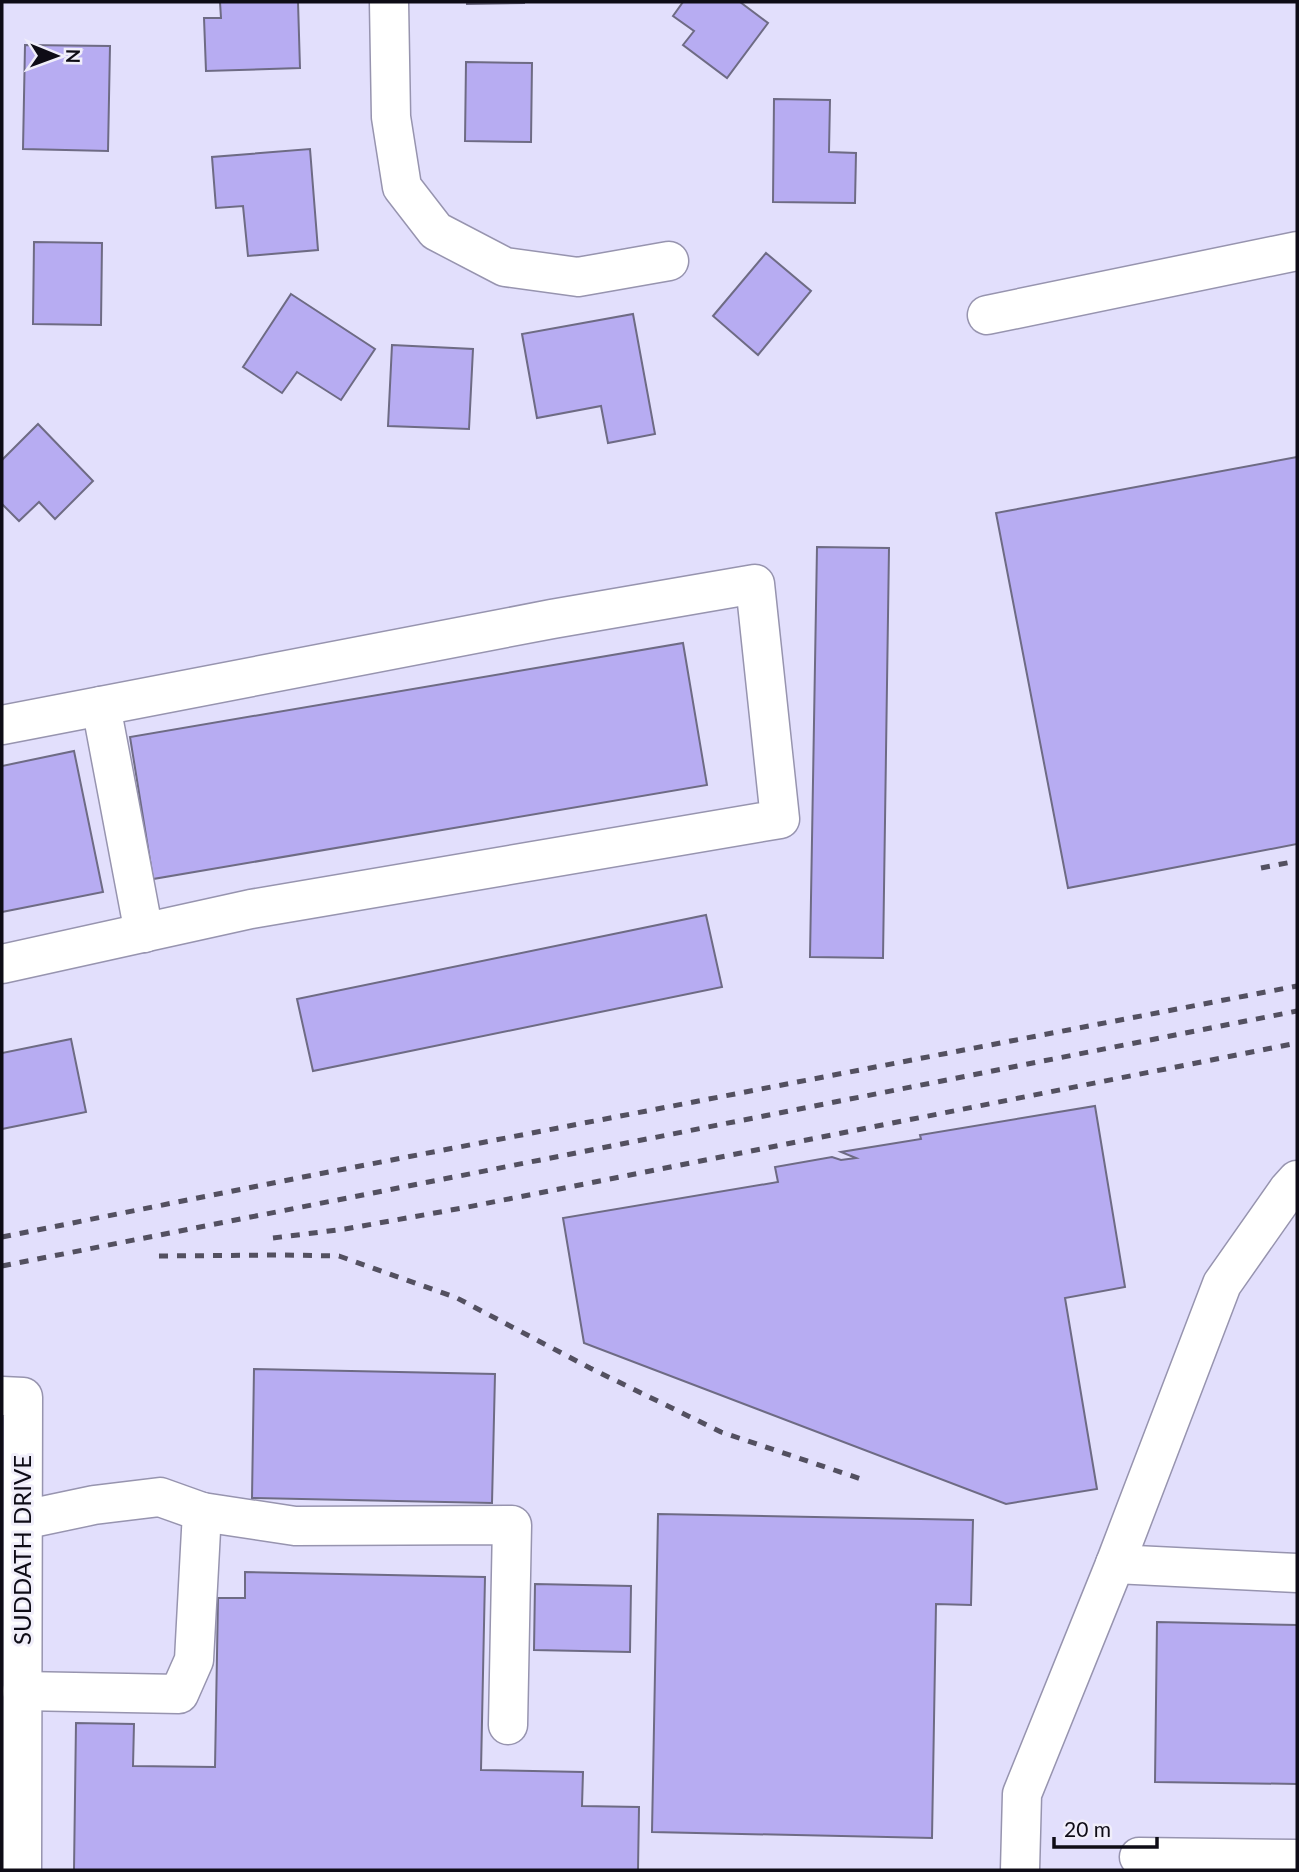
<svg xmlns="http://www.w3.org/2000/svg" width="1299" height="1872" viewBox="0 0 1299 1872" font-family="Lato,sans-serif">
<rect width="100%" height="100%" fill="#e2dffc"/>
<!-- building -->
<g fill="#b7acf2" stroke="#6e6b84" stroke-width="2">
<polygon points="220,2 298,2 300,68 206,71 204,18 221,18"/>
<polygon points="467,2 524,2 524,3 467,4"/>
<polygon points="683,2 740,2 768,23 727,78 683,45 694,31 673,16"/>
<polygon points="25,45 110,46 108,151 23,149"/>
<polygon points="466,62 532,63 531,142 465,141"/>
<polygon points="774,99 830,100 829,152 856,153 855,203 773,202"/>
<polygon points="310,149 318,250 248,256 243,206 216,208 212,157"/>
<polygon points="34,242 102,243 101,325 33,324"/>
<polygon points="766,253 811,291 758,355 713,316"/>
<polygon points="291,294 375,349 341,400 297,372 282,393 243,367"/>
<polygon points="633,314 655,434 608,443 601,406 537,418 522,334"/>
<polygon points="392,345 473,349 469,429 388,426"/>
<polygon points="38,424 93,481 55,519 39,502 19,521 2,504 2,460"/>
<polygon points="1297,457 1297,844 1068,888 996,513"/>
<polygon points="817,547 889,548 883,958 810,957"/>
<polygon points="683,643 707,785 153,879 130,737"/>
<polygon points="74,751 103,892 2,912 2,766"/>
<polygon points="706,915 722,987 313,1071 297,999"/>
<polygon points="71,1039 86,1112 2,1129 2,1053"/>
<polygon points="1095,1106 1125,1287 1065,1298 1097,1489 1006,1504 584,1343 563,1218 778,1182 775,1167 832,1157 841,1160 856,1158 841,1152 921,1139 920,1135"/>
<polygon points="254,1369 495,1374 492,1503 252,1498"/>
<polygon points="658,1514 973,1520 971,1605 936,1604 932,1838 652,1832"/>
<polygon points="245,1572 485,1577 481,1770 583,1772 582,1806 639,1807 638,1870 74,1870 76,1723 134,1724 133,1766 215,1767 218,1598 245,1598"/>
<polygon points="535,1584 631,1586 630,1652 534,1650"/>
<polygon points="1157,1622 1297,1625 1297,1784 1155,1782"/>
</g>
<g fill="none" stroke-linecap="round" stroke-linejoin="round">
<defs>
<g id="minor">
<polyline points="389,2 391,117 402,187 436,231 505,267 578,277 669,261"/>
<polyline points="987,315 1297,251"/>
<polyline points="101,706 144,933"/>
<polyline points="2,725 552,619 755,584 780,819 251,909 2,964"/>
<polyline points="2,1396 23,1397 22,1870"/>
<polyline points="202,1512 295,1526 512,1525 508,1725"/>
<polyline points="1115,1564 1297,1573"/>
<polyline points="22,1691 179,1694 194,1660 202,1512 160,1497 94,1505 23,1520"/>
<polyline points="1139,1857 1297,1859"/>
<polyline points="1020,1870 1022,1794 1115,1564 1222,1284 1288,1190 1297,1180"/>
</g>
</defs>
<!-- minor casing -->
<use href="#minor" stroke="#9794af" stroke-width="41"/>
<!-- minor -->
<use href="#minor" stroke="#fff" stroke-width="38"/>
<!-- rail -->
<g stroke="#535060" stroke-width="5" stroke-dasharray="9 9" stroke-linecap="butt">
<polyline points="1261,868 1297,861"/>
<polyline points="2,1237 303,1177 1297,986"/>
<polyline points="273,1238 345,1229 468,1207 1297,1043"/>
<polyline points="159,1256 282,1255 339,1256 457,1298 590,1368 721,1432 867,1481"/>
<polyline points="2,1266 1297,1011"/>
</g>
</g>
<g text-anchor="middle" stroke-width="6" stroke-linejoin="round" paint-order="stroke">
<!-- street labels -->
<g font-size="24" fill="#0e0c16" stroke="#f0eefa">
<text transform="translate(23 1550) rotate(-90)" y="8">SUDDATH DRIVE</text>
</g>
</g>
<!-- border -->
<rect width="1299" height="1872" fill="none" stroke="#0e0c16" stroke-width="7"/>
<!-- north arrow -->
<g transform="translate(56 56) rotate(91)" stroke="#f0eefa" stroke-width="5" paint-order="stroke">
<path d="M0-5L12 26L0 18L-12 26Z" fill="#0e0c16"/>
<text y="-10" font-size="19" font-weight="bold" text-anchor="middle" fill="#0e0c16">N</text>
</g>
<!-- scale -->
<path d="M1054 1837v10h103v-10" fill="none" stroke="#0e0c16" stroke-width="3.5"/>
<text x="1064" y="1837" font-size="21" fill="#0e0c16" stroke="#f0eefa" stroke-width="5" paint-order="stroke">20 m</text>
</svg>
